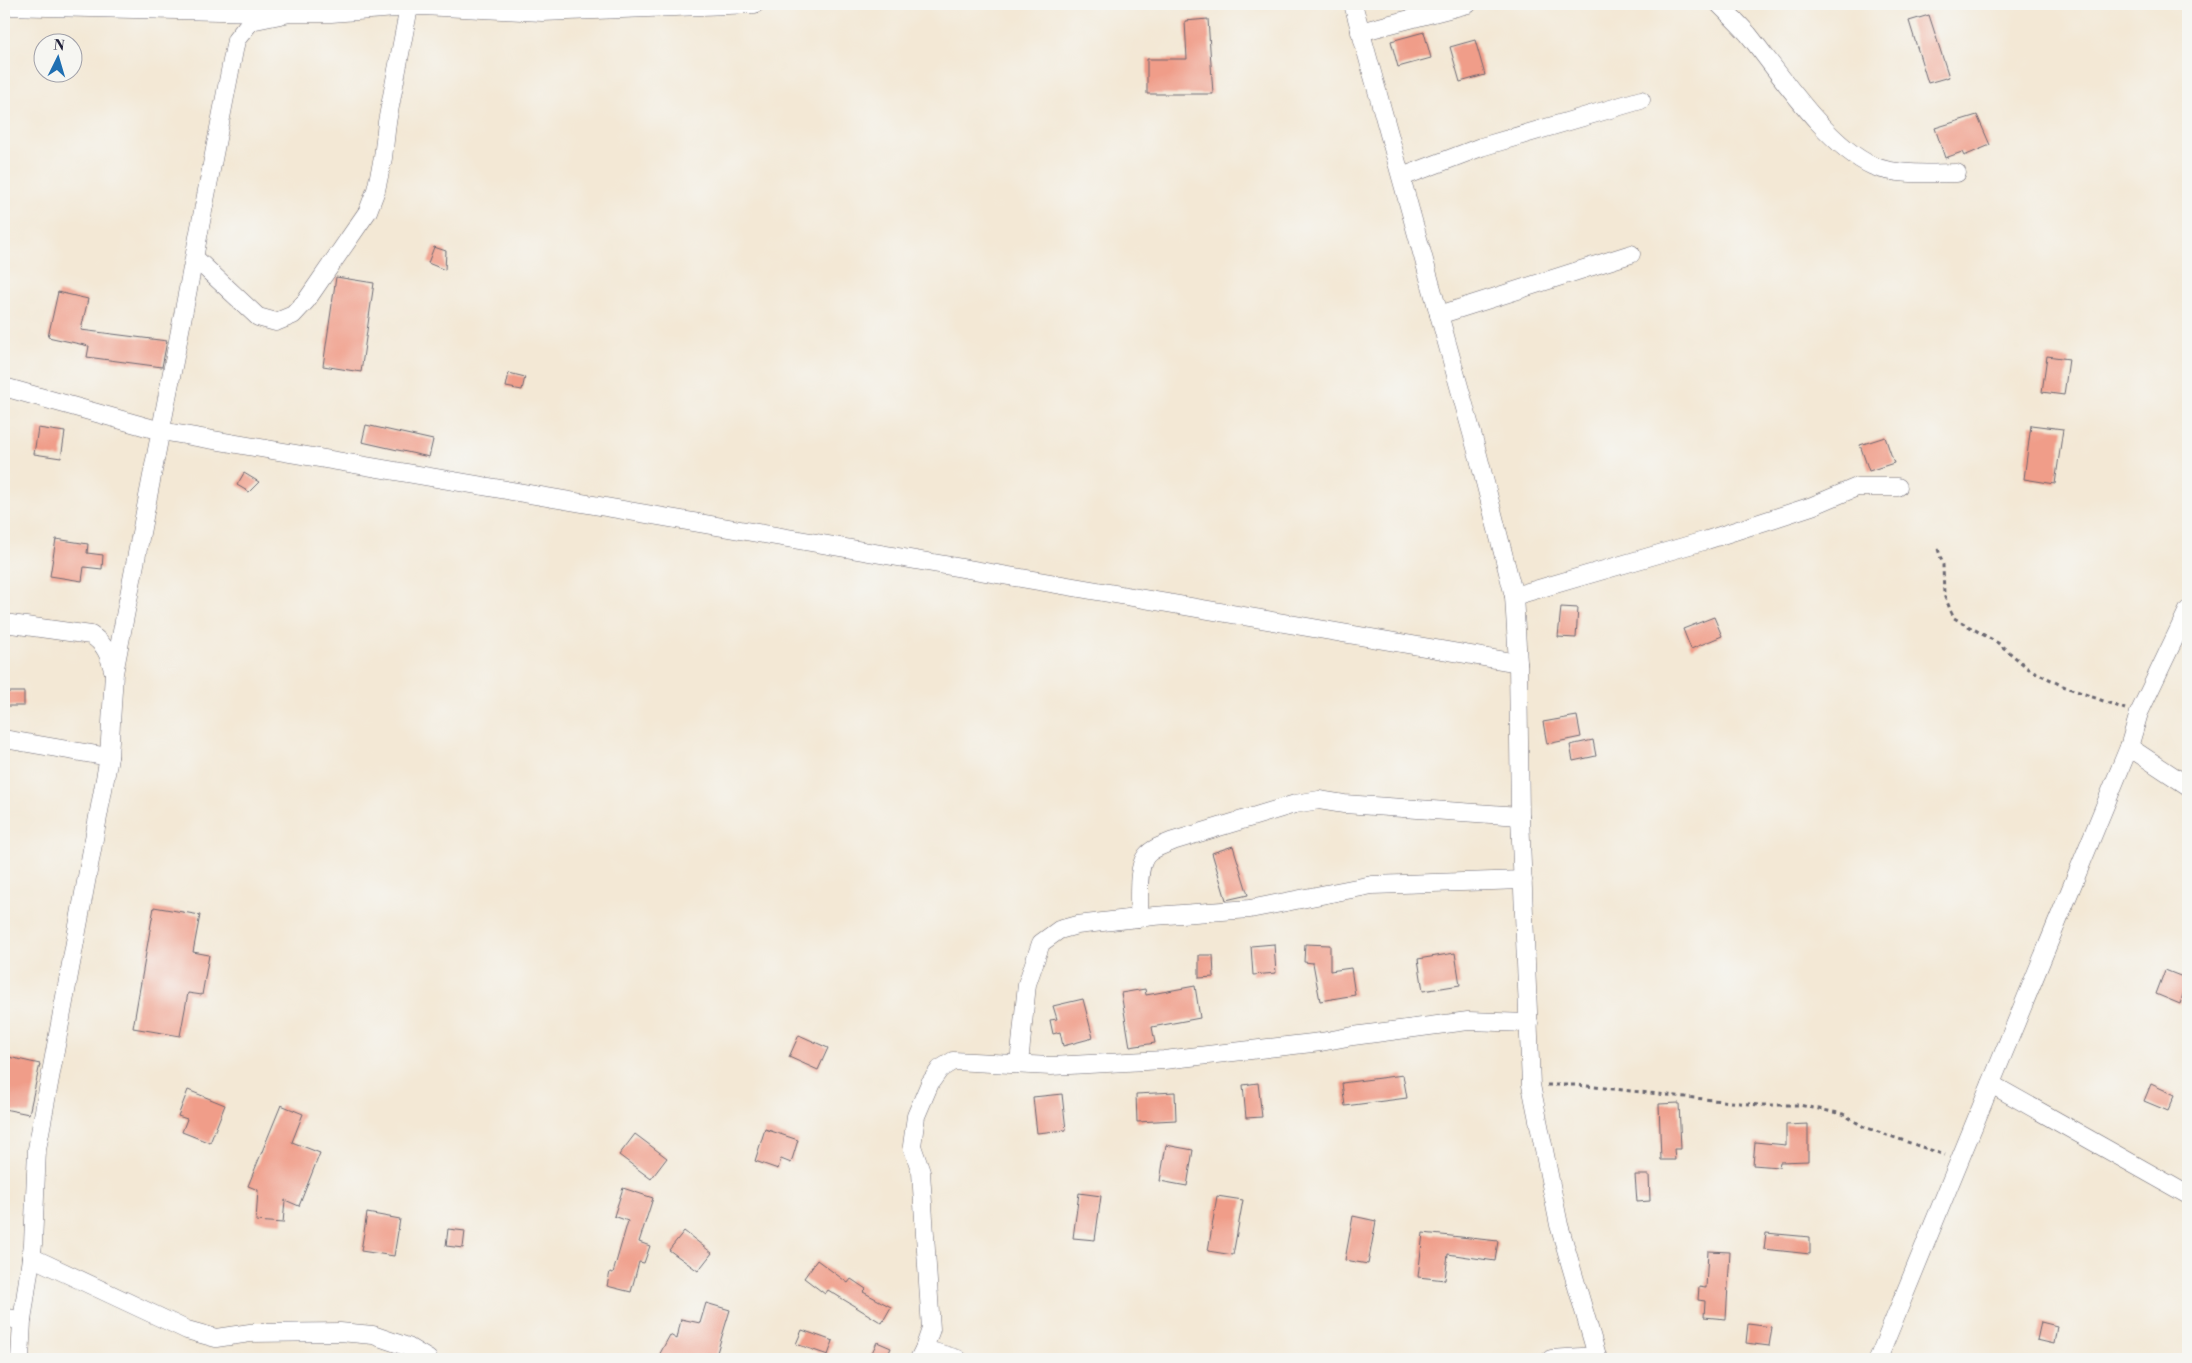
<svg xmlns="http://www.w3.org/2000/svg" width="2192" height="1363" viewBox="0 0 2192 1363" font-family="'Libre Bodoni',serif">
<rect width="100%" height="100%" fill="#f6f6f2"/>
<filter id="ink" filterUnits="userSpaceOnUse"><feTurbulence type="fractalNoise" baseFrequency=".02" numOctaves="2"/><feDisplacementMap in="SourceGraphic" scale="10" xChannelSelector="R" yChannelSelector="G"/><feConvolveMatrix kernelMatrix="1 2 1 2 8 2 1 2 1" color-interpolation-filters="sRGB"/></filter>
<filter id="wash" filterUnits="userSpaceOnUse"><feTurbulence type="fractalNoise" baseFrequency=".0096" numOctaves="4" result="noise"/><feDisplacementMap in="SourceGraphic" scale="20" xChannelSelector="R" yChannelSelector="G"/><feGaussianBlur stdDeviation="1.12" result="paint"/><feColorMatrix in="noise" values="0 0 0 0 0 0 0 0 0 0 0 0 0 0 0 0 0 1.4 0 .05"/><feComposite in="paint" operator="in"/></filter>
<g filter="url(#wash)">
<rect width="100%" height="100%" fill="#f3e8d5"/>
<g id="blocks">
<!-- building -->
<g fill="#f09d89">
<polygon points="1929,15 1949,77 1928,83 1909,21"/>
<polygon points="1208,19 1213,94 1147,94 1147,59 1187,59 1185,21"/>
<polygon points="1424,32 1431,58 1398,67 1391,41"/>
<polygon points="1475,40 1485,75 1460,82 1450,47"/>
<polygon points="1977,115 1990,145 1964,156 1962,152 1945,158 1935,128"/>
<polygon points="434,247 446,251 445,270 428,263"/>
<polygon points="336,277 374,283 361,372 323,366"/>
<polygon points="58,292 88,299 81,330 167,341 162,367 87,357 89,346 48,337"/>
<polygon points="2047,356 2069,359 2064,395 2042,392"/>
<polygon points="509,373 525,377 522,390 506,387"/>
<polygon points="366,425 433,440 429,457 362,442"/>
<polygon points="2031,425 2063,429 2055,484 2024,479"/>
<polygon points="38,428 65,432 61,458 34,454"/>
<polygon points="1885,437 1894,463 1869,471 1860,445"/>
<polygon points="244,473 259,482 249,492 237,485"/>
<polygon points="56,539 88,544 87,553 103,555 102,569 84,567 82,581 50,576"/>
<polygon points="1561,607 1578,608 1576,638 1558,637"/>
<polygon points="1714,617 1722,636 1691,649 1683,629"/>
<rect x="4" y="692" width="20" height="14"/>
<polygon points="1577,716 1581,737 1547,744 1543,722"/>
<polygon points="1593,740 1596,756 1573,761 1570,745"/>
<polygon points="1233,846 1248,895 1226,900 1212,853"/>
<polygon points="154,907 200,915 193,952 209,955 202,995 188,993 180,1036 133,1028"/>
<polygon points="1274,944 1276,973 1253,975 1251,946"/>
<polygon points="1305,944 1330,945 1330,971 1351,968 1355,995 1320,1001 1313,963 1304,962"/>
<polygon points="1455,953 1460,985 1423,991 1418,959"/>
<polygon points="1199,955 1213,955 1214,977 1199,978"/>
<polygon points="2165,970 2188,979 2180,1004 2156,994"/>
<polygon points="1195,986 1200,1018 1152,1027 1155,1043 1130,1047 1121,993 1145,989 1146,995"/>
<polygon points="1083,999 1093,1038 1063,1046 1060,1032 1053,1034 1050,1020 1057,1019 1053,1006"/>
<polygon points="799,1035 828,1048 818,1070 789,1057"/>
<polygon points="4,1056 40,1064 29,1114 4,1109"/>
<polygon points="1403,1075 1407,1098 1345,1106 1342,1083"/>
<polygon points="1258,1083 1262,1117 1246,1118 1243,1085"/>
<polygon points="2151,1084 2175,1095 2168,1111 2144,1101"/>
<polygon points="188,1090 225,1105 210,1143 182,1132 187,1119 178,1116"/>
<polygon points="1175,1092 1176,1120 1137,1122 1136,1094"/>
<polygon points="1062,1094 1066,1130 1037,1133 1033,1097"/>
<polygon points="1679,1103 1681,1149 1674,1149 1675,1160 1661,1160 1659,1104"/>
<polygon points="281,1105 303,1114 292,1142 320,1153 299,1206 285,1200 283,1223 256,1221 258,1190 248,1186"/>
<polygon points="1808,1124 1808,1161 1780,1162 1779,1167 1753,1165 1755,1142 1786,1145 1786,1125"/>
<polygon points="765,1129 798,1140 791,1163 781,1159 778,1169 755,1161"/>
<polygon points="635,1134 667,1158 651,1179 619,1155"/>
<polygon points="1166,1145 1193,1150 1187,1186 1160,1181"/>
<polygon points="1635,1175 1649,1175 1650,1201 1637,1202"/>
<polygon points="623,1188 653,1198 639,1242 650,1246 644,1263 639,1262 631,1292 607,1286 610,1272 613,1273 628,1221 614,1216"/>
<polygon points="1079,1193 1101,1196 1095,1240 1073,1238"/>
<polygon points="1217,1196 1243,1200 1233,1255 1208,1251"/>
<polygon points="367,1213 400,1219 394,1256 361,1251"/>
<polygon points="1353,1216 1376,1221 1368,1264 1345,1260"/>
<polygon points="448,1229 465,1231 463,1248 446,1246"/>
<polygon points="684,1231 712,1253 698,1271 669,1250"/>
<polygon points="1423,1233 1498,1241 1495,1261 1448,1254 1445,1280 1418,1277"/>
<polygon points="1766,1233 1810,1237 1810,1254 1764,1249"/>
<polygon points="1708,1251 1730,1252 1726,1319 1704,1317 1705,1301 1698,1300 1699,1287 1706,1288"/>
<polygon points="817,1260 848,1283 851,1279 866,1289 863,1292 891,1307 882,1323 828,1290 825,1294 804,1278"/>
<polygon points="706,1303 730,1310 715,1359 657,1359 670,1335 677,1339 681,1319 700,1323"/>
<polygon points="2041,1322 2057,1326 2054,1344 2037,1340"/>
<polygon points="1748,1324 1772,1327 1769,1346 1746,1343"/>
<polygon points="802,1330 833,1341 828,1355 796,1344"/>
<polygon points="877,1342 891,1348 886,1359 869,1359"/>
</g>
</g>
</g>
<g filter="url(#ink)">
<use href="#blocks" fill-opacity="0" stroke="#6b6771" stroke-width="1"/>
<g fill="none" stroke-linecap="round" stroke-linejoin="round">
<defs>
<g id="minor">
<polyline points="1353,4 1478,455 1514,596 1518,663 1520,816 1531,1085 1559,1225 1598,1359"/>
<path d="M1719 4C1729 14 1739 24 1748 34 1780 74 1827 146 1873 166 1897 176 1932 173 1957 173"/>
<polyline points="4,6 266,12"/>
<polyline points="1360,32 1468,4"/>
<polyline points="1402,177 1481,147 1641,100"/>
<polyline points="195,258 258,317 276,322 293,315 306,301 368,211 376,190 383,158 387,122 409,7"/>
<polyline points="1439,315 1631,254"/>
<polyline points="4,387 161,431 1518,663"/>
<polyline points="1514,596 1707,540 1812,506 1857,487 1898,487"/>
<path d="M4 623 91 635C105 644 109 654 113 670"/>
<polyline points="4,739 109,757"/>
<polyline points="2129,747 2188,786"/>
<path d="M1139 918C1140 902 1136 869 1146 856 1152 848 1164 845 1173 841L1295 804 1319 800 1344 804 1520 816"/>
<polyline points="1019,1064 1027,984 1041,943 1059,930 1077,925 1154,916 1250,909 1372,885 1523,880"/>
<polyline points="1991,1084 2188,1195"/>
<polyline points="31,1257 187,1330 216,1338 250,1333 340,1332 373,1335 408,1347 428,1359"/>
<polyline points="4,1317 22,1321"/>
<polyline points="924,1349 958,1359"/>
<polyline points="20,1359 22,1321 33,1244 37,1149 109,757 114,673 236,40 251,21 290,13 331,13 422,6 542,12 755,4"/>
<polyline points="919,1359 924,1349 931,1329 921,1172 912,1146 916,1116 930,1083 940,1069 953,1061 1051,1066 1164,1060 1321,1042 1353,1036 1468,1021 1529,1023"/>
<polyline points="1551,1359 1597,1356"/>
<polyline points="1878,1359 2129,747 2139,713 2188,610"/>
</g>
</defs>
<!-- minor casing -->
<use href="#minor" stroke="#6b6771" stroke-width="19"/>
<!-- path -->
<g stroke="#6b6771" stroke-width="3" stroke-dasharray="4 4" stroke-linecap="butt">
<polyline points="1938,549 1943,565 1944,595 1954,618 1998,643 2029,669 2063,686 2125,709"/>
<polyline points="1547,1085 1577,1085 1758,1105 1799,1105 1843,1114 1864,1127 1945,1155"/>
</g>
<!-- minor -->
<use href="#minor" stroke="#fff" stroke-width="18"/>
</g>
</g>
<!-- margin -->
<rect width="2192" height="1363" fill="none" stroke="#f6f6f2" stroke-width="20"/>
<!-- north arrow -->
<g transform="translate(58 58) rotate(5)"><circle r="24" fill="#f6f6f2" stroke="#a1a1a9"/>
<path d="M0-4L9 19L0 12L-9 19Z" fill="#1f6fb2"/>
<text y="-8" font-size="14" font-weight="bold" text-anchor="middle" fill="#22223b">N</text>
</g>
</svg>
